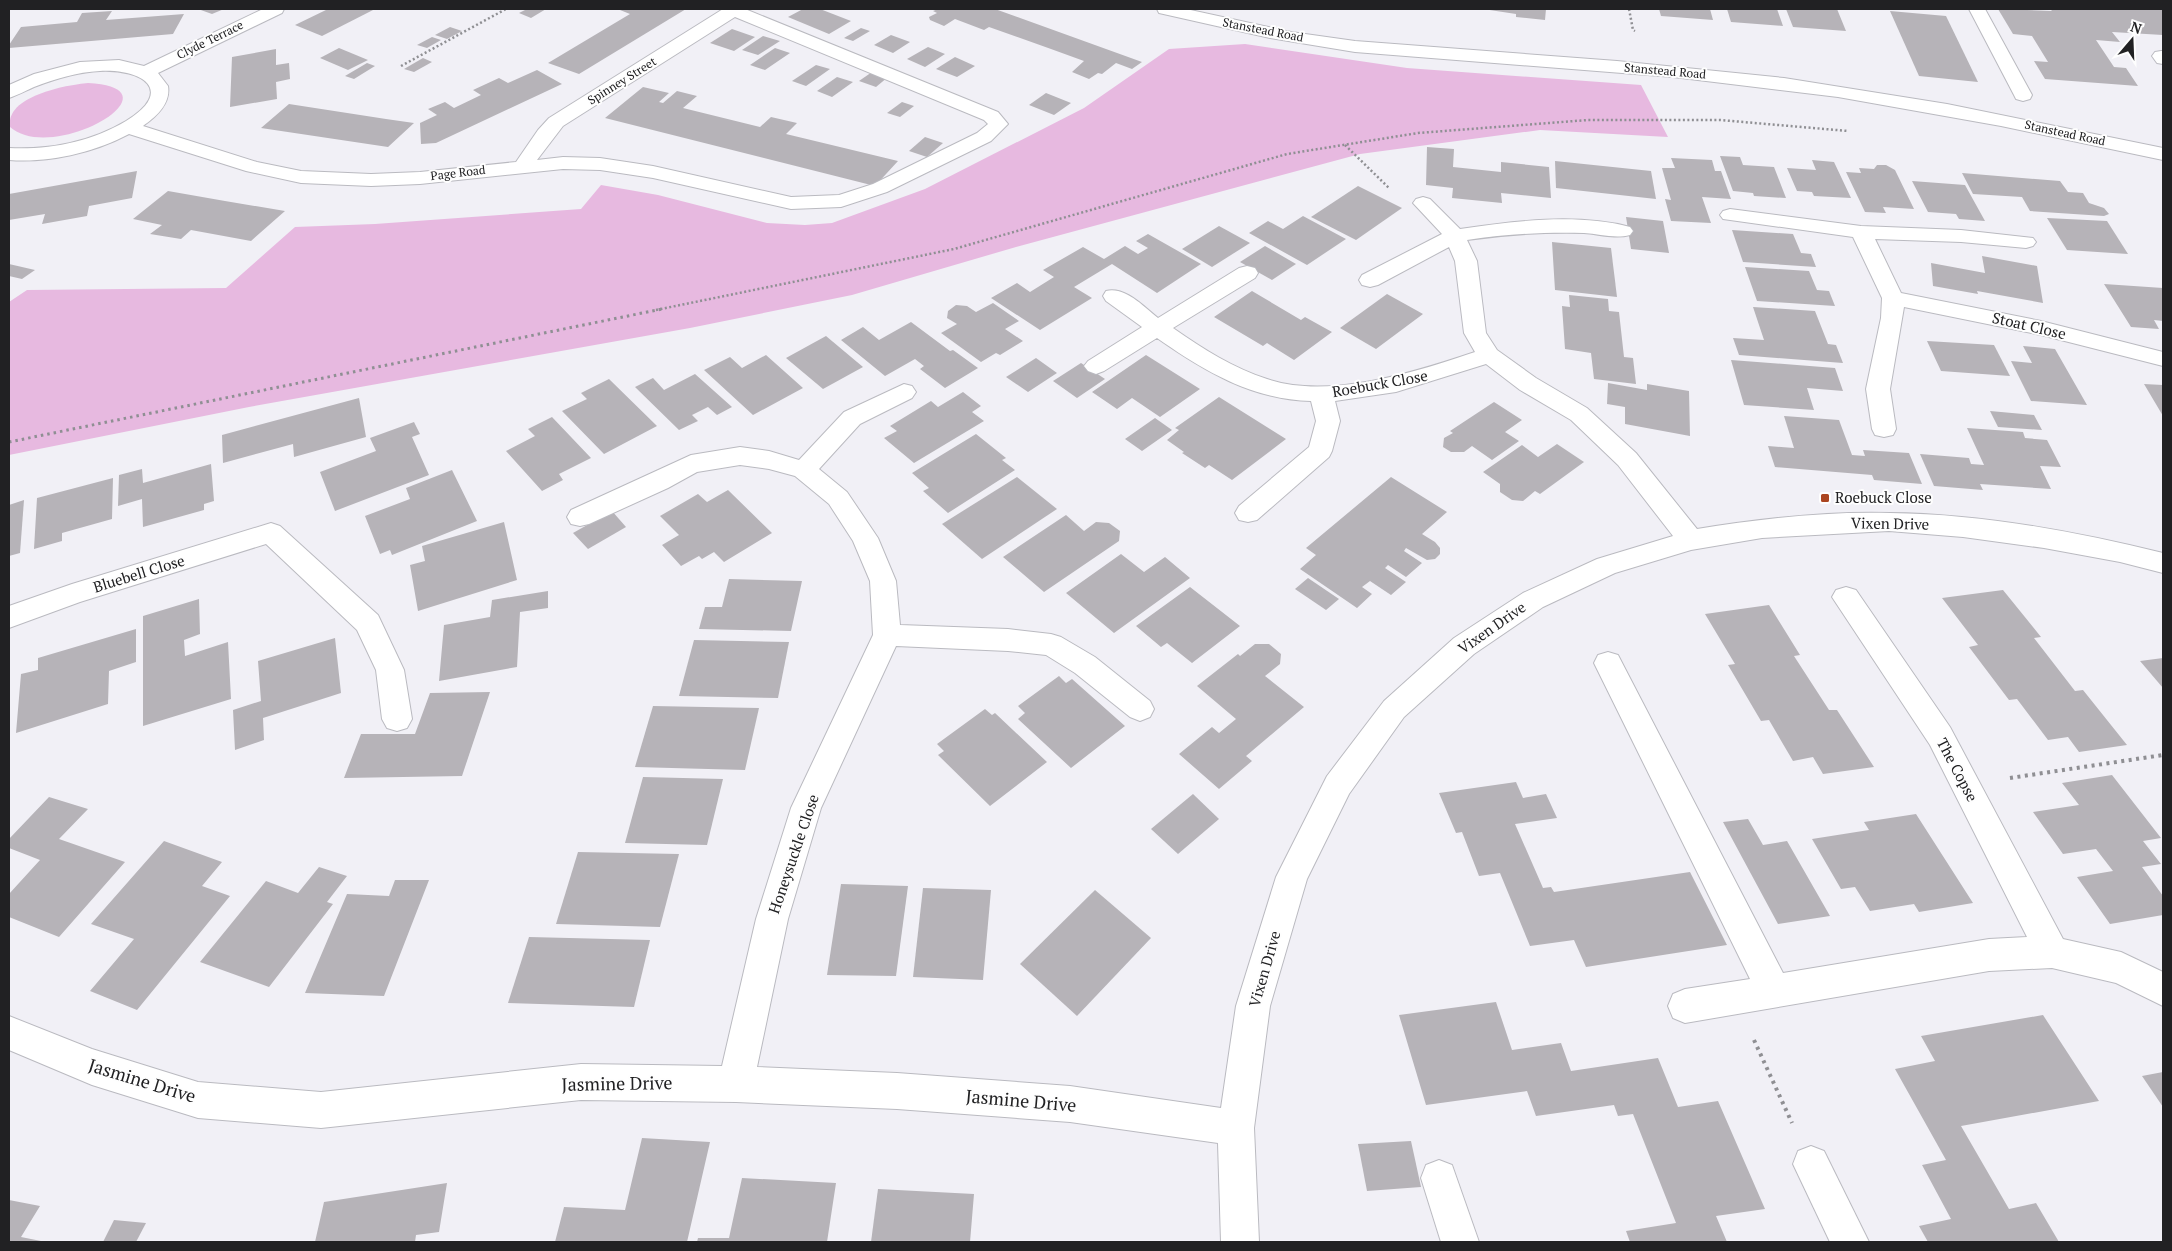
<svg xmlns="http://www.w3.org/2000/svg" width="2172" height="1251" viewBox="0 0 2172 1251" font-family="'PT Serif',serif">
<rect width="100%" height="100%" fill="#f1f0f6"/>
<!-- green -->
<g fill="#e7b9e0">
<polygon points="1245,44 1407,68 1641,85 1668,137 1540,130 1360,154 1016,247 852,295 690,328 249,407 9,455 9,302 27,290 226,288 295,227 375,224 581,209 601,185 658,195 767,223 805,225 832,223 925,189 1084,108 1169,49"/>
<path d="M88 83C185 88 53 165 10 127 5 96 66 85 88 83Z"/>
</g>
<!-- building -->
<g fill="#b6b3b8">
<polygon points="198,9 224,9 212,14"/>
<polygon points="328,9 375,9 322,36 295,25"/>
<polygon points="527,9 546,9 531,18 519,13"/>
<polygon points="623,9 686,9 579,74 548,63 630,14 620,10"/>
<polygon points="803,9 820,9 851,21 829,34 788,17"/>
<polygon points="938,9 995,9 1142,62 1132,69 1116,63 1102,74 1098,73 1089,79 1072,72 1084,61 1051,49 989,27 984,30 955,19 944,26 930,20 929,17 937,13 933,11"/>
<polygon points="1483,9 1546,9 1545,20 1516,17 1516,14"/>
<polygon points="1659,9 1710,9 1713,20 1661,16"/>
<polygon points="1727,9 1777,9 1783,26 1731,22"/>
<polygon points="1786,9 1837,9 1846,31 1793,27"/>
<polygon points="1998,9 2052,11 2050,9 2163,9 2163,35 2112,32 2120,42 2096,40 2114,67 2126,68 2138,86 2045,79 2034,61 2048,62 2032,36 2013,34"/>
<polygon points="112,11 106,20 184,14 173,34 9,48 9,45 21,27 77,22 82,13"/>
<polygon points="1890,11 1946,16 1978,82 1919,76"/>
<polygon points="450,27 462,31 447,39 435,35"/>
<polygon points="861,28 870,31 853,41 844,38"/>
<polygon points="732,29 755,37 734,51 710,43"/>
<polygon points="891,35 910,42 893,53 874,45"/>
<polygon points="763,36 780,41 758,55 742,50"/>
<polygon points="432,37 441,40 427,48 417,45"/>
<polygon points="928,47 945,54 925,67 907,59"/>
<polygon points="339,48 368,60 348,70 320,58"/>
<polygon points="775,48 790,53 765,70 750,65"/>
<polygon points="276,49 276,65 289,63 290,79 276,82 277,99 230,107 232,57"/>
<polygon points="955,57 975,66 957,77 936,69"/>
<polygon points="423,58 432,62 414,72 404,69"/>
<polygon points="367,63 375,66 354,79 345,76"/>
<polygon points="816,65 830,69 806,86 792,81"/>
<polygon points="537,70 562,84 436,143 421,144 420,123 437,115 428,109 445,102 454,108 481,95 473,90 499,78 508,83"/>
<polygon points="872,72 888,77 876,87 859,81"/>
<polygon points="837,77 853,82 832,97 817,91"/>
<polygon points="643,87 669,93 659,102 663,103 677,91 697,96 683,108 760,127 771,117 797,123 786,134 898,161 875,186 605,118"/>
<polygon points="1046,93 1071,103 1054,115 1029,105"/>
<polygon points="902,102 914,106 900,117 887,113"/>
<polygon points="289,104 386,119 414,123 388,147 261,128"/>
<polygon points="925,137 943,143 927,157 909,151"/>
<polygon points="1427,147 1454,149 1453,167 1501,172 1501,162 1549,167 1551,198 1501,193 1502,203 1452,198 1453,188 1426,185"/>
<polygon points="1720,156 1740,157 1743,165 1774,167 1786,198 1754,196 1753,193 1733,191"/>
<polygon points="1671,158 1712,160 1715,171 1721,171 1731,199 1702,197 1711,223 1671,221 1665,199 1671,200 1662,168 1675,168"/>
<polygon points="1812,160 1834,162 1851,198 1814,196 1812,192 1797,191 1787,168 1816,170"/>
<polygon points="1555,161 1651,171 1656,199 1556,188"/>
<polygon points="1877,165 1886,165 1895,170 1914,209 1883,207 1886,213 1865,212 1846,172 1861,173 1859,168 1874,169"/>
<polygon points="137,171 132,198 89,206 87,216 42,224 45,214 9,220 9,194"/>
<polygon points="1962,173 2060,181 2068,192 2083,193 2089,203 2104,208 2109,214 2104,216 2030,211 2022,197 1973,194"/>
<polygon points="1912,181 1965,185 1985,221 1959,219 1956,214 1928,212"/>
<polygon points="1358,186 1402,208 1356,240 1311,217"/>
<polygon points="168,191 225,201 285,211 251,241 191,230 181,239 150,234 162,225 133,219"/>
<polygon points="1303,216 1346,239 1307,265 1249,233 1268,221 1283,229"/>
<polygon points="1626,217 1663,221 1669,253 1631,249"/>
<polygon points="2047,218 2107,221 2128,254 2067,250"/>
<polygon points="1219,226 1250,243 1212,267 1182,249"/>
<polygon points="1732,230 1793,234 1801,253 1811,254 1816,267 1743,262"/>
<polygon points="1148,234 1201,264 1157,293 1112,264 1074,287 1092,298 1040,330 991,298 1017,283 1030,292 1054,277 1043,270 1083,247 1104,259 1125,246 1138,254 1148,248 1136,241"/>
<polygon points="1552,242 1611,248 1617,297 1555,290"/>
<polygon points="1265,246 1296,264 1272,280 1240,262"/>
<polygon points="1982,256 2037,266 2043,303 1977,291 1978,294 1933,286 1931,263 1985,273"/>
<polygon points="9,264 35,270 22,279 9,276"/>
<polygon points="1745,267 1809,271 1817,290 1829,291 1835,306 1757,301"/>
<polygon points="2104,284 2163,288 2163,321 2154,320 2159,329 2131,327"/>
<polygon points="1252,291 1301,320 1305,317 1332,332 1294,360 1267,343 1263,346 1214,317"/>
<polygon points="1387,294 1423,314 1376,349 1340,328"/>
<polygon points="1569,295 1608,299 1609,311 1619,312 1624,357 1633,358 1636,384 1594,379 1591,353 1565,349 1562,306 1570,307"/>
<polygon points="993,303 1019,321 1005,329 1023,341 1000,355 996,353 981,362 941,333 957,324 947,318 948,311 956,305 967,306 976,312"/>
<polygon points="1753,307 1815,311 1828,344 1836,345 1843,363 1739,355 1733,338 1764,340"/>
<polygon points="911,322 950,351 953,350 978,368 945,388 920,369 924,366 915,359 885,376 841,340 863,327 879,340"/>
<polygon points="826,336 863,367 823,389 786,358"/>
<polygon points="1927,341 1994,345 2010,376 1941,371"/>
<polygon points="2023,346 2055,349 2087,405 2031,401 2011,361 2032,363"/>
<polygon points="766,355 803,388 753,415 704,370 730,357 742,368"/>
<polygon points="1146,355 1200,389 1160,417 1132,398 1117,409 1092,392"/>
<polygon points="1036,358 1057,373 1028,392 1006,377"/>
<polygon points="1731,360 1835,368 1843,391 1807,388 1814,410 1744,405"/>
<polygon points="1081,363 1105,379 1077,398 1053,381"/>
<polygon points="695,374 732,407 717,415 708,407 692,415 698,421 679,430 635,387 653,378 664,390"/>
<polygon points="609,379 657,426 604,454 562,411 587,399 581,393"/>
<polygon points="1608,383 1647,390 1647,384 1689,391 1690,436 1625,424 1625,407 1607,404"/>
<polygon points="2144,384 2163,385 2163,416"/>
<polygon points="963,392 981,406 972,412 984,421 914,463 884,438 897,431 890,426 931,401 938,407"/>
<polygon points="1219,397 1286,439 1232,480 1209,465 1205,468 1182,453 1184,452 1167,440 1179,430 1175,428"/>
<polygon points="359,398 366,437 294,457 293,444 223,463 222,435"/>
<polygon points="1494,402 1522,420 1505,432 1519,441 1492,460 1472,446 1464,452 1451,452 1443,447 1444,438 1453,433 1450,431"/>
<polygon points="1990,411 2034,415 2042,430 1998,427"/>
<polygon points="1784,416 1839,420 1852,455 1865,456 1863,450 1909,453 1922,484 1874,480 1872,475 1775,467 1768,446 1794,448"/>
<polygon points="552,417 591,458 559,474 563,480 542,491 506,451 535,436 528,429"/>
<polygon points="1155,418 1172,430 1142,451 1125,439"/>
<polygon points="414,422 420,434 412,437 429,475 335,511 320,472 376,451 370,438"/>
<polygon points="1967,428 2023,432 2025,438 2047,440 2061,467 2040,466 2051,489 1980,484 1983,490 1934,486 1920,454 1969,458 1971,464 1984,465"/>
<polygon points="976,434 1006,458 1002,460 1015,470 948,513 923,491 929,488 912,473"/>
<polygon points="1557,444 1584,462 1540,494 1535,491 1523,501 1512,500 1500,492 1500,484 1483,472 1522,445 1538,457"/>
<polygon points="211,464 214,501 204,504 204,510 143,527 142,499 118,506 119,475 142,469 143,483"/>
<polygon points="452,470 477,521 392,555 390,550 380,554 365,516 410,499 406,488"/>
<polygon points="1017,477 1057,509 982,559 942,524"/>
<polygon points="1391,477 1447,512 1422,534 1435,542 1440,548 1440,554 1435,559 1427,560 1406,548 1404,551 1422,563 1406,577 1388,565 1385,568 1406,582 1391,595 1370,581 1362,587 1372,594 1357,608 1300,569 1316,555 1306,548"/>
<polygon points="113,478 112,519 62,533 62,541 34,549 37,498"/>
<polygon points="728,490 772,533 724,562 714,552 702,559 699,556 681,566 662,545 679,535 660,516 698,494 707,502"/>
<polygon points="24,500 20,553 9,556 9,505"/>
<polygon points="612,511 626,527 588,549 573,533"/>
<polygon points="1066,515 1084,531 1096,522 1109,523 1120,531 1119,541 1044,592 1003,557"/>
<polygon points="504,522 517,580 418,611 410,565 425,561 422,546"/>
<polygon points="1121,554 1144,572 1165,557 1190,578 1114,633 1066,593"/>
<polygon points="1308,578 1339,599 1326,610 1295,589"/>
<polygon points="729,579 802,581 791,631 699,629 705,607 722,607"/>
<polygon points="1190,587 1240,626 1192,663 1167,643 1161,647 1136,626"/>
<polygon points="2003,590 2041,637 2034,638 2075,691 2083,690 2127,745 2079,752 2068,737 2048,740 2017,699 2009,700 1969,647 1978,645 1942,598"/>
<polygon points="548,591 548,608 520,612 517,667 439,681 444,625 490,617 492,600"/>
<polygon points="199,599 200,634 184,640 185,656 228,642 231,699 143,726 143,616"/>
<polygon points="1769,605 1800,655 1794,656 1829,710 1837,710 1874,767 1823,774 1813,757 1793,761 1769,720 1761,721 1728,665 1735,664 1705,614"/>
<polygon points="136,629 136,662 109,671 108,704 16,733 21,674 38,670 38,658"/>
<polygon points="335,638 341,693 263,718 264,740 235,750 233,710 261,701 258,661"/>
<polygon points="694,640 789,642 778,698 679,696"/>
<polygon points="1255,644 1269,644 1281,654 1280,664 1265,676 1304,707 1246,756 1252,761 1219,789 1179,754 1212,727 1219,733 1236,719 1197,686 1238,654 1240,656"/>
<polygon points="2163,658 2163,688 2140,661"/>
<polygon points="1059,676 1066,683 1072,679 1125,726 1071,768 1018,719 1025,713 1018,706"/>
<polygon points="490,692 462,776 344,778 361,734 415,734 430,693"/>
<polygon points="653,706 759,708 745,770 635,767"/>
<polygon points="985,709 992,715 995,713 1047,762 990,806 938,755 944,751 937,744"/>
<polygon points="2112,775 2161,838 2143,841 2161,864 2142,867 2163,896 2163,915 2110,924 2077,877 2113,871 2096,849 2063,854 2033,812 2079,805 2062,783"/>
<polygon points="643,777 723,779 707,845 625,843"/>
<polygon points="1516,782 1523,798 1546,794 1557,818 1515,824 1543,888 1551,887 1554,892 1690,872 1727,945 1586,967 1574,940 1530,946 1500,873 1479,876 1462,832 1456,833 1439,793"/>
<polygon points="1193,794 1219,819 1178,854 1151,829"/>
<polygon points="49,797 88,809 59,839 125,862 59,937 9,917 9,894 40,860 9,848 9,839"/>
<polygon points="1916,814 1973,903 1919,912 1914,904 1870,911 1855,887 1841,889 1812,839 1869,830 1864,822"/>
<polygon points="1748,819 1763,845 1787,841 1830,916 1778,924 1723,822"/>
<polygon points="164,841 222,862 202,886 230,896 137,1010 90,991 134,939 91,924"/>
<polygon points="578,852 679,854 660,927 556,924"/>
<polygon points="319,867 347,876 327,902 333,904 269,987 200,962 266,881 298,893"/>
<polygon points="395,880 429,880 384,996 305,993 347,894 389,896"/>
<polygon points="841,884 908,886 896,976 827,975"/>
<polygon points="923,888 991,890 983,980 913,977"/>
<polygon points="1095,890 1151,938 1077,1016 1020,964"/>
<polygon points="529,937 650,940 634,1007 508,1003"/>
<polygon points="1496,1002 1512,1050 1561,1043 1571,1071 1658,1058 1678,1107 1718,1101 1765,1209 1716,1216 1727,1242 1630,1242 1626,1231 1676,1223 1633,1114 1618,1116 1614,1105 1536,1116 1527,1091 1426,1105 1399,1015"/>
<polygon points="2043,1015 2099,1101 1961,1126 2009,1209 2036,1203 2059,1242 1928,1242 1919,1226 1951,1219 1922,1165 1946,1160 1895,1069 1935,1061 1921,1036"/>
<polygon points="2163,1072 2163,1107 2142,1076"/>
<polygon points="642,1138 710,1142 687,1242 555,1242 564,1207 625,1210"/>
<polygon points="1411,1141 1421,1187 1367,1191 1358,1144"/>
<polygon points="742,1178 836,1183 827,1242 697,1242 698,1238 729,1238"/>
<polygon points="447,1183 439,1232 416,1235 415,1242 315,1242 324,1202"/>
<polygon points="878,1189 974,1194 970,1242 871,1242"/>
<polygon points="9,1200 40,1206 21,1237 46,1242 9,1242"/>
<polygon points="114,1220 146,1223 136,1242 103,1242"/>
</g>
<g fill="none" stroke-linecap="round" stroke-linejoin="round">
<defs>
<g id="minor">
<path d="M263 9H284L282 13 158 73 168 86C171 104 156 117 143 126L257 162 301 171 371 174 420 172 516 162 538 130 549 118 723 9H745L998 112 1008 124 991 141 887 192 841 207 791 209 653 178 600 170 563 169 420 184 371 186 301 183 246 171 129 134C93 153 49 163 9 160V148C49 150 91 142 126 121 176 90 142 69 100 71 77 72 55 79 34 87 25 91 18 95 9 98V85L34 74 80 62 119 60 144 66ZM735 17 984 120 988 124 977 133 873 184 839 195 791 197 653 166 600 158 563 157 537 160 563 126Z"/>
<polygon points="1969,9 1985,9 2032,95 2030,99 2023,101 2016,99 2014,95"/>
<polygon points="2161,51 2163,51 2163,64 2157,63 2152,56 2155,52"/>
<path d="M1423 197 1430 199 1460 229C1514 221 1577 213 1630 227L1633 231 1630 235C1615 239 1599 234 1584 233 1543 232 1508 234 1467 240L1477 261 1486 333 1497 350 1536 378 1587 408 1636 453 1697 529C1759 519 1826 511 1890 513 1981 514 2074 531 2163 553V573L2120 562 2044 548 1963 537 1889 531 1762 538 1691 550 1615 573 1543 607 1474 654 1404 717 1349 794 1307 879 1270 1006 1254 1128 1259 1242H1221L1218 1143 1070 1122 897 1109 736 1102 581 1100 321 1128 198 1118 92 1085 9 1050V1016L92 1049 198 1082 321 1092 581 1064 722 1066 756 919 791 808 873 635 870 581 853 541 829 504 795 476 769 469 740 465 697 472 668 488 589 524 580 526 571 524 567 517 571 510 691 455 740 447 769 451 799 460 844 412 904 384 912 386 916 392 912 398 860 424 819 469 847 492 878 538 896 581 900 625 1008 629 1051 634 1061 637 1095 657 1150 701 1154 709 1150 717 1140 721 1130 717 1075 673 1046 655 1008 651 896 646 821 808 788 919 757 1067 897 1073 1070 1086 1221 1108 1236 1006 1276 877 1327 776 1384 701 1454 638 1523 593 1597 559 1673 536 1618 465 1571 420 1520 390 1486 364 1396 392 1335 401 1340 421 1332 451 1329 457 1257 520 1248 522 1239 520 1235 513 1239 506 1309 447 1316 421 1311 401C1253 400 1204 371 1157 338L1104 371 1096 374 1088 371 1084 366 1088 361 1142 327 1106 301 1103 296 1106 291C1125 286 1144 307 1158 318L1239 268 1247 266 1255 268 1258 273 1255 278 1173 328C1203 349 1233 368 1267 379 1328 400 1416 372 1475 352L1464 333 1455 261 1449 247 1378 285 1370 287 1362 285 1359 280 1362 275 1442 234 1413 203 1416 199Z"/>
<polygon points="1730,209 1861,226 1961,230 2033,238 2036,242 2033,246 2026,248 1961,242 1875,239 1901,293 2041,321 2163,352 2163,366 2041,335 1904,307 1890,389 1896,429 1893,435 1884,437 1875,435 1872,429 1866,389 1881,318 1882,298 1853,237 1723,219 1720,215 1723,211"/>
<polygon points="271,523 280,526 378,615 404,670 412,719 407,728 397,731 387,728 382,719 376,670 357,630 266,544 80,602 9,628 9,606 72,584"/>
<polygon points="1846,587 1856,590 1950,727 2063,939 2121,952 2163,972 2163,1006 2116,983 2052,968 1989,971 1685,1023 1673,1018 1668,1006 1673,994 1685,989 1750,979 1594,663 1598,655 1608,652 1618,655 1783,973 1989,939 2027,937 1930,745 1832,597 1836,590"/>
<polygon points="1811,1146 1824,1151 1869,1242 1830,1242 1793,1164 1798,1151"/>
<polygon points="1439,1160 1452,1165 1479,1242 1441,1242 1421,1178 1426,1165"/>
</g>
<polygon id="major" points="1157,9 1186,9 1291,32 1355,41 1617,61 1784,78 1947,104 2163,148 2163,160 2001,126 1838,97 1673,77 1355,52 1270,38 1159,13"/>
</defs>
<!-- minor casing -->
<use href="#minor" stroke="#babac0" stroke-width="2"/>
<!-- major casing -->
<use href="#major" stroke="#babac0" stroke-width="2"/>
<!-- path-far2 -->
<g stroke="#8f8f93" stroke-width="2.5" stroke-dasharray="2 2.5" stroke-linecap="butt">
<polyline points="1629,9 1633,30 1635,31"/>
<polyline points="401,66 506,9"/>
<polyline points="1345,145 1390,189"/>
<polyline points="656,310 954,249 1287,154 1418,133 1588,120 1720,120 1848,131"/>
</g>
<!-- path-far1 -->
<polyline stroke="#8f8f93" stroke-width="3" stroke-dasharray="2.5 4" stroke-linecap="butt" points="9,442 662,309"/>
<!-- path -->
<g stroke="#8f8f93" stroke-width="4" stroke-dasharray="3 4.5" stroke-linecap="butt">
<polyline points="2010,778 2163,755"/>
<polyline points="1754,1040 1792,1123"/>
</g>
<!-- minor -->
<use href="#minor" fill="#fff" fill-rule="evenodd"/>
<!-- major -->
<use href="#major" fill="#fff" fill-rule="evenodd"/>
</g>
<!-- markers -->
<rect fill="#ab4520" stroke="#fefefe" stroke-width="2" x="1820" y="493" width="10" height="10" rx="2.5"/>
<g text-anchor="middle" stroke-width="4" stroke-linejoin="round" paint-order="stroke">
<!-- far-street labels -->
<g font-size="12" fill="#212123" stroke="#fefefe">
<text transform="translate(1263 30) rotate(11)" y="4">Stanstead Road</text>
<text transform="translate(210 40) rotate(-26)" y="4">Clyde Terrace</text>
<text transform="translate(1665 71) rotate(5)" y="4">Stanstead Road</text>
<text transform="translate(622 81) rotate(-32)" y="4">Spinney Street</text>
<text transform="translate(2065 133) rotate(12)" y="4">Stanstead Road</text>
<text transform="translate(458 173) rotate(-7)" y="4">Page Road</text>
</g>
<!-- street labels -->
<g font-size="15" fill="#212123" stroke="#fefefe">
<text transform="translate(2029 326) rotate(13)" y="5">Stoat Close</text>
<text transform="translate(1380 384) rotate(-10)" y="5">Roebuck Close</text>
<text transform="translate(1890 524) rotate(1)" y="5">Vixen Drive</text>
<text transform="translate(139 574) rotate(-17)" y="5">Bluebell Close</text>
<text transform="translate(1492 628) rotate(-35)" y="5">Vixen Drive</text>
<text transform="translate(1957 770) rotate(62)" y="5">The Copse</text>
<text transform="translate(794 854) rotate(-71)" y="5">Honeysuckle Close</text>
<text transform="translate(1265 969) rotate(-74)" y="5">Vixen Drive</text>
</g>
<!-- poi labels -->
<g font-size="15" fill="#212123" stroke="#fefefe" text-anchor="start">
<text x="1835" y="503">Roebuck Close</text>
</g>
<!-- near-street labels -->
<g font-size="18" fill="#212123" stroke="#fefefe">
<text transform="translate(142 1081) rotate(17)" y="6">Jasmine Drive</text>
<text transform="translate(617 1084) rotate(-1)" y="6">Jasmine Drive</text>
<text transform="translate(1021 1101) rotate(5)" y="6">Jasmine Drive</text>
</g>
</g>
<!-- border -->
<rect width="2172" height="1251" fill="none" stroke="#212123" stroke-width="20"/>
<!-- north arrow -->
<g transform="translate(2132 40) rotate(19)" stroke="#fefefe" stroke-width="4" paint-order="stroke">
<path d="M0-4L9 19L0 12L-9 19Z" fill="#212123"/>
<text y="-8" font-size="14" font-weight="bold" text-anchor="middle" fill="#212123">N</text>
</g>
</svg>
